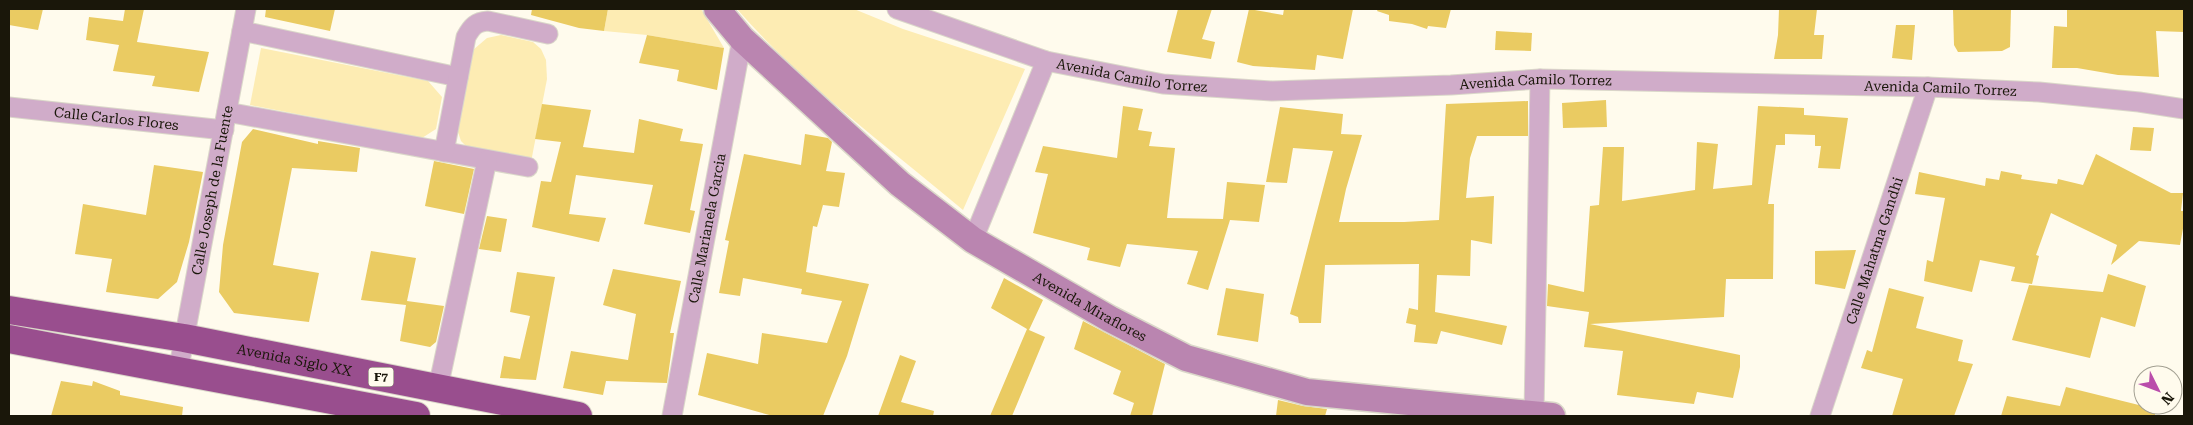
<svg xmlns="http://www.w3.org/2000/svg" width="2193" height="425" viewBox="0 0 2193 425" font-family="'Roboto Serif',serif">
<rect width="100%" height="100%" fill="#fffbed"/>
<!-- green -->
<g fill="#fdecb3">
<polygon points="608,9 701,9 724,48 647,35 604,31"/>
<path d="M737 9H854L903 29 1025 69 963 210C887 146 802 84 737 9Z"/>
<polygon points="501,35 533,42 541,49 546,60 547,79 531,162 468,148 461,141 458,132 473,50 487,38"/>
<polygon points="261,48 428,81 442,97 436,129 422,138 250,105"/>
</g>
<!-- building -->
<g fill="#eacb62">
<polygon points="9,9 43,9 38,30 9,25"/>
<polygon points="125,9 144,9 137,42 209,52 199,92 152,86 155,76 113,71 119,45 86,40 89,17 123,21"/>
<polygon points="266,9 335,9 330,31 265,17"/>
<polygon points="532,9 608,9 604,31 579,28 531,15"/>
<polygon points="1178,9 1212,9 1202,39 1215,42 1211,59 1167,52"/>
<polygon points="1249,9 1283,15 1284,9 1353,9 1343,59 1317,55 1315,70 1253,66 1237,62"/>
<polygon points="1378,9 1451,9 1446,28 1428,26 1427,29 1412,24 1389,21 1389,15 1377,11"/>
<polygon points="1779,9 1817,9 1814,35 1824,35 1822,59 1774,59 1778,35"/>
<polygon points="1953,9 2011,9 2010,47 2002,51 1958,52 1954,45"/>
<polygon points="2067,9 2184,9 2184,32 2156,31 2159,77 2118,75 2077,68 2052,68 2054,26 2067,27"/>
<polygon points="1896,25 1915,25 1912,60 1892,58"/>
<polygon points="1496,31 1532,33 1531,51 1495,50"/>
<polygon points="647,35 724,48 717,90 677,81 679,70 639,63"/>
<polygon points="1606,100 1607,127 1563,128 1562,103"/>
<polygon points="1528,101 1528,136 1477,136 1470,158 1466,198 1494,196 1492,244 1471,240 1470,276 1437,275 1435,312 1507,326 1502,345 1441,331 1437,344 1414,342 1416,325 1406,323 1409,308 1418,310 1419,264 1325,265 1321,323 1299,323 1298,317 1290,314 1333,151 1293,148 1287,183 1266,182 1280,107 1343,114 1341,134 1362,135 1346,189 1339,222 1404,222 1439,220 1446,104"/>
<polygon points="542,104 591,110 583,147 634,153 639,119 683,129 680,141 703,144 690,210 695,211 690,233 644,224 653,185 576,175 569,214 606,218 599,242 532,227 541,181 551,182 561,142 535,139"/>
<polygon points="1123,106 1143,109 1138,130 1152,132 1149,146 1175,148 1167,218 1224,219 1223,219 1227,182 1265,185 1259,222 1230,220 1208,290 1187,284 1198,251 1127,244 1120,267 1087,260 1090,248 1033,233 1048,174 1035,172 1043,146 1117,158"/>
<polygon points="1758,106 1804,108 1804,115 1848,118 1840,169 1818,168 1821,146 1815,146 1815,135 1785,134 1785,145 1776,145 1768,204 1774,204 1773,279 1726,279 1724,317 1590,324 1740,355 1740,367 1733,398 1697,392 1694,404 1617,395 1623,351 1584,347 1589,312 1547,306 1548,284 1584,292 1590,206 1599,205 1603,147 1624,147 1622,201 1695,190 1697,142 1718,144 1713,189 1752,185"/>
<polygon points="2133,127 2154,128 2151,151 2130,150"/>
<polygon points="253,129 318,144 318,141 360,148 357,172 292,168 273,265 319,273 309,322 234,313 219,292 223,245 242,142"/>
<polygon points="805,134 828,138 832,142 826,171 845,173 839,207 823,205 817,227 813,226 806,272 869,284 847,356 823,416 773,416 698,395 707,353 758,364 762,333 827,343 842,301 801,294 802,289 743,278 740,296 719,293 729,241 725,240 744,154 801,165"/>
<polygon points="2096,154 2171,193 2183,193 2181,211 2184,211 2184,223 2180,245 2139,241 2111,265 2117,245 2051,213 2036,255 2039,256 2032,284 2011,281 2015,267 1980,260 1972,292 1924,281 1927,260 1933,262 1945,198 1915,194 1919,172 1985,186 1986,178 1999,180 2001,171 2022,175 2021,179 2057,184 2058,179 2083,185"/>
<polygon points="434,161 474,169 464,214 425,206"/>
<polygon points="154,165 203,172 189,242 177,282 158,299 106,292 112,259 75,254 83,204 146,215"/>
<polygon points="487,216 507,219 501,252 479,249"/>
<polygon points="1856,250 1845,289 1815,284 1815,251"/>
<polygon points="371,251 416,258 407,301 444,306 436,342 430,347 400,341 406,305 361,300"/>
<polygon points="613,269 681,281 670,333 674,333 667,383 606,381 603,395 563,388 571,351 628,360 636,314 603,305"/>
<polygon points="517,272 555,277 536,380 500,378 504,356 520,359 530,316 510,312"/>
<polygon points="2108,274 2146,286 2135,327 2101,317 2090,358 2012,340 2029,285 2103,292"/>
<polygon points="1004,278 1043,300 1029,330 1045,337 1012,416 990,416 1027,329 991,308"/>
<polygon points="1226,288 1264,294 1258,342 1217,335"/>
<polygon points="1889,288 1924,297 1916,328 1963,340 1958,361 1973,364 1954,416 1892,416 1903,379 1861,368 1867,350 1872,352"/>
<polygon points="1083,321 1165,364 1152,416 1130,416 1134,403 1113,394 1121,371 1074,349"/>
<polygon points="900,355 916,361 901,402 934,411 933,416 878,416"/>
<polygon points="61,381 92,386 93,381 120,391 120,395 183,407 182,416 51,416"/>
<polygon points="2066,387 2155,409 2155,416 2001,416 2007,396 2060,406"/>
<polygon points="1278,400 1303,406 1327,409 1325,416 1276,416"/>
</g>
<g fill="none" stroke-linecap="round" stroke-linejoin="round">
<defs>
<g id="street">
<path id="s1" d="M897 9 1046 61 1163 84 1272 91 1451 85 1540 79 1928 87 2039 92 2139 102 2184 109"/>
<polyline points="242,31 458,77"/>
<path id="s2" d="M9 107 224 130"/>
<polyline points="227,112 528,167"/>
<path d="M444 152 466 37C472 26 476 22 488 21L548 34"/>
<polyline points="973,240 1046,61"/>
<path id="s3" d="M178 372 246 9"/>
<polyline points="438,388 487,160"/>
<polyline points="1534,413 1540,79"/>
<path id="s4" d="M672 416 742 39"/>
<path id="s5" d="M1820 416 1928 87"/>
</g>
<g id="secondary">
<path id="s6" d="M717 9 742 39 900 184 973 240 1110 319 1186 358 1307 392 1552 416"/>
</g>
<g id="highway">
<path id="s7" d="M9 310 184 338 578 416"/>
<polyline points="9,339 416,416"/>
</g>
</defs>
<!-- street casing -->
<use href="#street" stroke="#dad7c9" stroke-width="21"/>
<!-- secondary casing -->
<use href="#secondary" stroke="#dad7c9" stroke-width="29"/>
<!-- highway casing -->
<use href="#highway" stroke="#dad7c9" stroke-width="30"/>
<!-- street -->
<use href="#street" stroke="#d0acc9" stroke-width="19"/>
<!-- secondary -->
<use href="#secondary" stroke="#ba85b0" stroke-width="26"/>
<!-- highway -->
<use href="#highway" stroke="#994e8e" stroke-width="28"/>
</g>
<g text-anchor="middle" stroke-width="4" stroke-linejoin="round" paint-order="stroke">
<!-- shield labels -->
<rect fill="#fffbed" stroke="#5f5b4e" stroke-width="1" x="368.5" y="367.5" width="25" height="19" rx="4"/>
<g font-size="12" font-weight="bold" fill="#1a170a">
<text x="381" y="381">F7</text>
</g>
<!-- street labels -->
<g font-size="14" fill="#1a170a" stroke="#fffbed">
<text dy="5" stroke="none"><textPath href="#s1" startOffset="245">Avenida Camilo Torrez</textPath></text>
<text dy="5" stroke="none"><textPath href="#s1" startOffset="650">Avenida Camilo Torrez</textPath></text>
<text dy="5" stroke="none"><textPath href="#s1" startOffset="1055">Avenida Camilo Torrez</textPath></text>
<text dy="5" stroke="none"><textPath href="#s2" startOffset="108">Calle Carlos Flores</textPath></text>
<text dy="5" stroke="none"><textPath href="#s3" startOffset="185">Calle Joseph de la Fuente</textPath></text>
<text dy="5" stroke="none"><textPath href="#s4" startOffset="191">Calle Marianela Garcia</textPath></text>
<text dy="5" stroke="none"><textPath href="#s5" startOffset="174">Calle Mahatma Gandhi</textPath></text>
<text dy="5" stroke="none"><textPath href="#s6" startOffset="480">Avenida Miraflores</textPath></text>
<text dy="5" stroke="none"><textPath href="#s7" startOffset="290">Avenida Siglo XX</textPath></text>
</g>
</g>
<!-- border -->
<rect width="2193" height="425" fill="none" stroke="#1a170a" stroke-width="20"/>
<!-- north arrow -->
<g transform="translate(2158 390) rotate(132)"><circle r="24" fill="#fffbed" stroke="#a3a092"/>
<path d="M0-4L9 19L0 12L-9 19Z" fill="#ba4dab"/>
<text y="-8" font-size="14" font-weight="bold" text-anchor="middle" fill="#1a170a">N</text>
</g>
</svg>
